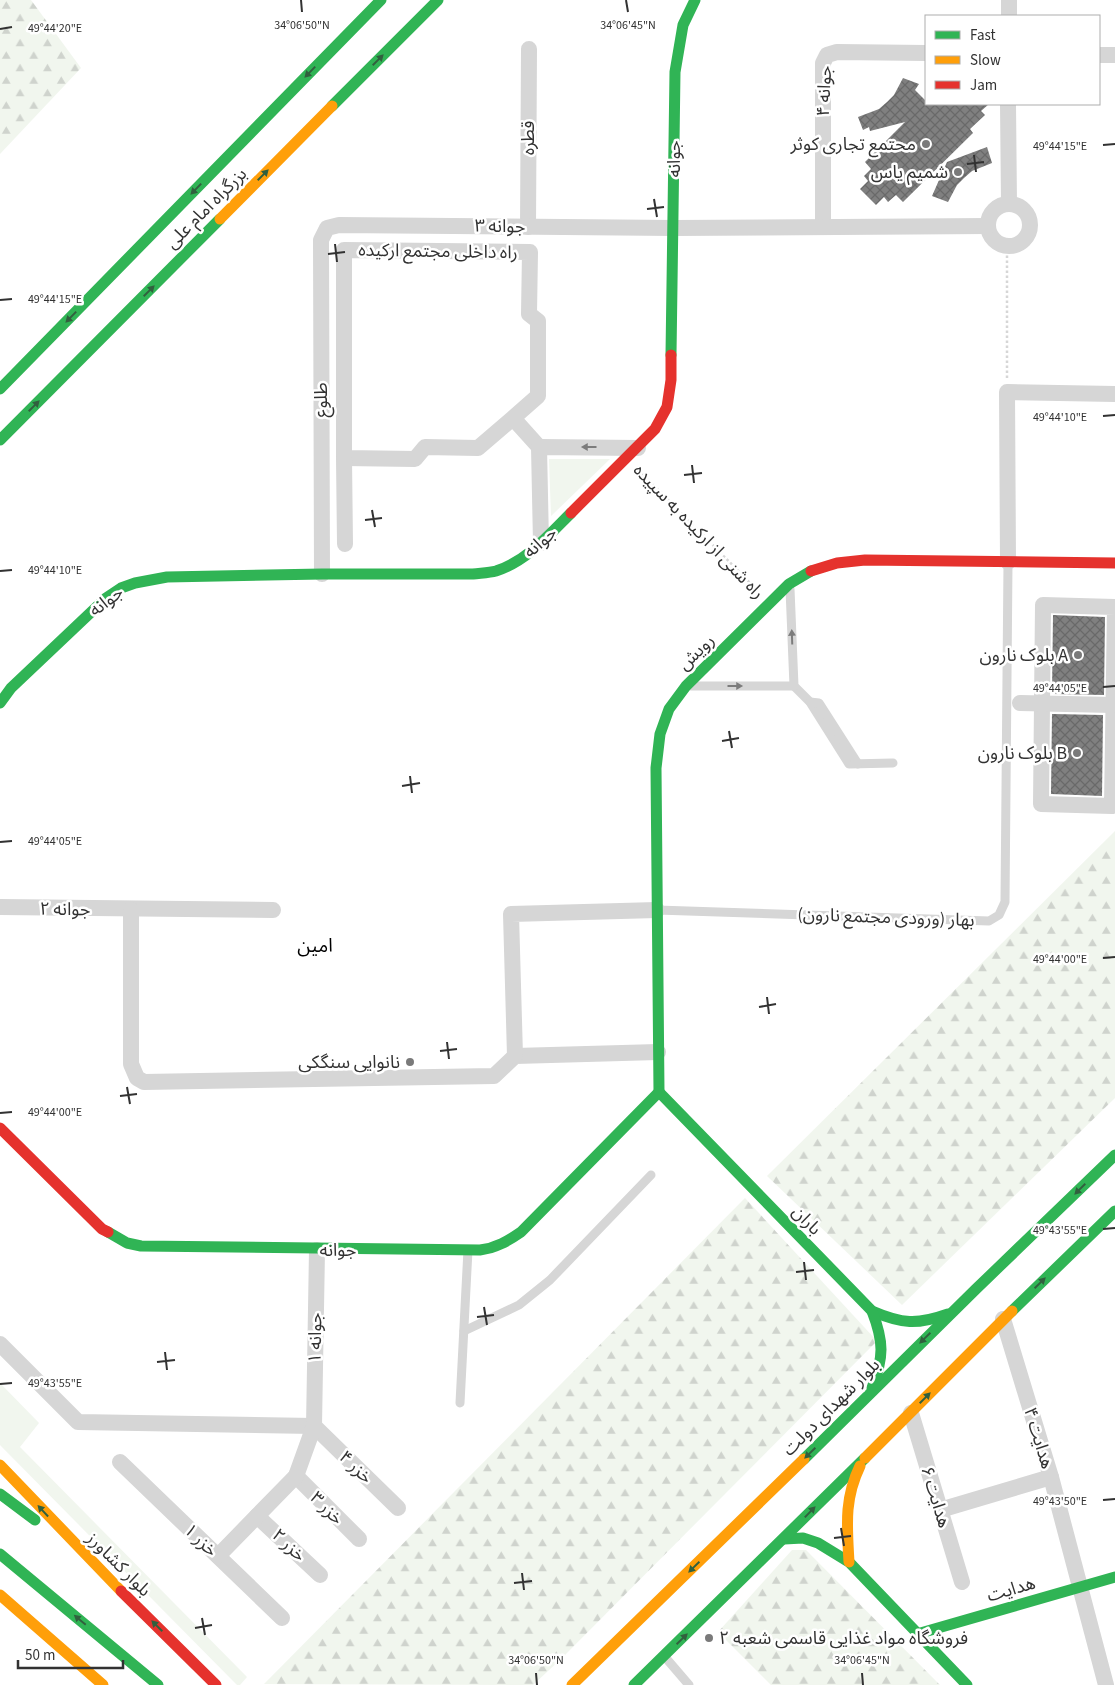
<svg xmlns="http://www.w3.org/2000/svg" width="1115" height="1685" viewBox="0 0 1115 1685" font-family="'Source Sans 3','Noto Sans Arabic',sans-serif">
<defs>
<pattern id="forest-firs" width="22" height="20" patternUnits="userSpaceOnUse" patternTransform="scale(1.25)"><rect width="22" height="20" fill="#f1f6ee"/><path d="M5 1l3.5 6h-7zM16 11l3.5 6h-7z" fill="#cfd3cd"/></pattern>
<pattern id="building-cross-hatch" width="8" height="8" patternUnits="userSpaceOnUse" patternTransform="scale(1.25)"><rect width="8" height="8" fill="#808080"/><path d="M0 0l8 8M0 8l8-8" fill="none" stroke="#696969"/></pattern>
</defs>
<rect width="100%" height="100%" fill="#fff"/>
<!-- green -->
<g fill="#f1f6ee">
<polygon points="549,459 610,459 551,516"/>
<polygon points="0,1383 39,1423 20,1447 247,1677 240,1685 237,1685 0,1445"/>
</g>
<!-- forest -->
<g fill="url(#forest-firs)">
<polygon points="0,0 31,0 81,68 0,154"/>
<polygon points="1115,831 1115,1098 902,1305 767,1176"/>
<polygon points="745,1198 877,1341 562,1658 533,1685 264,1684"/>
<polygon points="792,1550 806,1550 940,1685 771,1685 718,1632"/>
</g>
<!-- building -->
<g fill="url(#building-cross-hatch)">
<polygon points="903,78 919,84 915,90 926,101 926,104 989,104 981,111 985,115 970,129 973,133 903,202 896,195 888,202 884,197 876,205 860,189 868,181 864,176 871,169 865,162 905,122 870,131 869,127 863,130 858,117 879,109 887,102 894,95"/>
<polygon points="987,147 992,163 972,171 964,178 957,185 948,202 932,196 947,162"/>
<polygon points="1053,615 1105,617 1104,695 1052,694"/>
<polygon points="1052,714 1103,715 1102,796 1051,794"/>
</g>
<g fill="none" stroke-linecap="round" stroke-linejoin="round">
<!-- path -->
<g stroke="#d6d6d6" stroke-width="2.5" stroke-dasharray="2.5 2.5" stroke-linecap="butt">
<polyline points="1007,378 1007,246"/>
<polyline points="639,470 758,591"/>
</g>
<!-- lane -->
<g stroke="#d6d6d6" stroke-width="9">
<polyline points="790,589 794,686 810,702 849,764 893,763"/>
<polyline points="691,686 794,686"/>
<polyline points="810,702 819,703 858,764"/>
<polyline points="657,910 989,921 999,915 1005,902 1008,563"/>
<polyline points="464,1331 519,1305 550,1280 651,1175"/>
<polyline points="460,1403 468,1250"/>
<polyline points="665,1657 689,1685"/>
</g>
<!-- street -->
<g stroke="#d6d6d6" stroke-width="16">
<polyline points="1009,16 1009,0"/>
<polyline points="1099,55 1115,55"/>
<polyline points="1008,104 1009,204"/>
<circle cx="1009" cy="225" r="21"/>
<polyline points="528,227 529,49"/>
<polyline points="823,227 823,63 827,55 837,52 926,53"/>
<polyline points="513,418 478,448 425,447 415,459 344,458 344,250 530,252 529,314 538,321 538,396 513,418 539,447"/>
<polyline points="344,458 345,544"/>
<polyline points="541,543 539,447 638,448"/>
<polyline points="1008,562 1007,392 1115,394"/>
<polyline points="322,574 321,240 327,228 339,225 674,228 988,226"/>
<polygon points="1043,605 1115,607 1112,806 1041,804"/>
<polyline points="1020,703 1113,705"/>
<polyline points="0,907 273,910"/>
<polyline points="131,910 131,1064 137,1078 144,1082 494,1076 515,1056 658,1052"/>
<polyline points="515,1056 511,914 657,910"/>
<polyline points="1003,1319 1051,1477 1106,1685"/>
<polyline points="0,1344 78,1422 314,1426"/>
<polyline points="911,1413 962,1582"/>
<polyline points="314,1426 398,1508"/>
<polyline points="120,1462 282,1618"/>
<polyline points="296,1476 359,1539"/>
<polyline points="940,1510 1051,1477"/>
<polyline points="257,1516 320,1575"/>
<polyline points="218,1556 296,1476 314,1426 317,1250"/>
</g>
<!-- fast -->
<g stroke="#30b455" stroke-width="11">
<polyline points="332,106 438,0"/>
<polyline points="671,355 675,72 683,25 695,0"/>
<polyline points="0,389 381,0"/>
<polyline points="0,440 220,219"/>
<path d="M0 703 11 688 106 598 121 588 135 583 167 577 322 574H473C481 573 489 573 496 571 527 561 549 535 571 513"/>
<polyline points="659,1092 656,768 660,734 669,709 686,686 789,584 811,571"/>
<path d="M659 1092 872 1311C902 1324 917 1325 948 1314"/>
<path d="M108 1232 127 1243 141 1246 480 1250C496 1248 508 1241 521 1232L659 1092"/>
<path d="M872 1311C884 1342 884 1357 872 1388"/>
<polyline points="1012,1311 1115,1211"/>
<polyline points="804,1459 976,1289 1115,1155"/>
<polyline points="0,1494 35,1520"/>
<polyline points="784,1539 803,1538 818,1543 849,1562 967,1685"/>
<polyline points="0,1554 158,1685"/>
<polyline points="917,1634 1115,1577"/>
<polyline points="634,1685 865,1458"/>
</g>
<!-- slow -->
<g stroke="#ff9f0a" stroke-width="11">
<polyline points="220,219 332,106"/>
<polyline points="865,1458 1012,1311"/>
<polyline points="0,1465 121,1591"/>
<path d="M849 1562C847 1526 844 1499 860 1466"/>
<polyline points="0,1595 103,1685"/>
<polyline points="572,1685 804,1459"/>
</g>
<!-- jam -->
<g stroke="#e5322d" stroke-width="11">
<polyline points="571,513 655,429 667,407 671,380 671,355"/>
<polyline points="811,571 837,563 865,560 1115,563"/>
<polyline points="0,1128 102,1229 108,1232"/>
<polyline points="121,1591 216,1685"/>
</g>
</g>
<!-- one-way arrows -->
<defs><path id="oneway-solid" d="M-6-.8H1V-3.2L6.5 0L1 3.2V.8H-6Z" transform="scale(1.25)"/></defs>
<g fill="#31603e">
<use href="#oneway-solid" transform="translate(378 60) rotate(-45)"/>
<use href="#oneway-solid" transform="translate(310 72) rotate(134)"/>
<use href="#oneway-solid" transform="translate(263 175) rotate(-45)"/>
<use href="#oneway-solid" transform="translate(196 189) rotate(134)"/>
<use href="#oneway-solid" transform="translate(149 291) rotate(-45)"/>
<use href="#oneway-solid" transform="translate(71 317) rotate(134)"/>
<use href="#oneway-solid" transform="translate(34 406) rotate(-45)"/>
<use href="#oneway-solid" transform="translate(1080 1189) rotate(135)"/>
<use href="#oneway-solid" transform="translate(1040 1283) rotate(-44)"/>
<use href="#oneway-solid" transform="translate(925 1338) rotate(136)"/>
<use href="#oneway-solid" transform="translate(925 1398) rotate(-45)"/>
<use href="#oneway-solid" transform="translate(810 1453) rotate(136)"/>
<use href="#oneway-solid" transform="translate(43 1511) rotate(-133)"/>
<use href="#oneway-solid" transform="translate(810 1512) rotate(-46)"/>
<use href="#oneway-solid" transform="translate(694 1567) rotate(136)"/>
<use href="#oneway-solid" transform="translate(80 1620) rotate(-140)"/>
<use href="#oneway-solid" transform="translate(157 1626) rotate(-135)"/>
<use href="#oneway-solid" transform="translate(682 1639) rotate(-44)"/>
</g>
<g fill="#7c7c7c">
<use href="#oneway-solid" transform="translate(589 447) rotate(-180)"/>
<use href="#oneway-solid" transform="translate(792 637) rotate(-92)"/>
<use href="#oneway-solid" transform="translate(735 686)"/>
</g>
<!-- ticks -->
<path fill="none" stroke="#323232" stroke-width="2" d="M301 0 302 12M626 0 628 12M0 29 12 27M1103 145 1115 144M974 155 976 172M967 164 984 162M654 199 657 217M647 209 664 207M335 244 337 262M328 254 345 252M0 300 12 299M1103 416 1115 415M692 465 694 483M684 475 702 473M372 510 375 527M365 520 382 518M0 571 12 570M1103 687 1115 686M729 731 732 748M722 741 739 738M410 776 412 793M402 786 420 783M0 842 12 841M1103 958 1115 957M767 997 769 1014M759 1007 776 1004M447 1042 449 1059M440 1051 457 1049M127 1087 130 1104M120 1096 137 1094M0 1113 12 1112M1103 1229 1115 1228M804 1262 806 1280M796 1272 814 1270M484 1307 487 1325M477 1317 494 1315M165 1352 167 1370M157 1362 175 1360M0 1384 12 1383M1103 1500 1115 1499M841 1528 844 1546M834 1538 851 1536M522 1573 524 1590M514 1583 532 1581M202 1618 205 1635M195 1628 212 1625M536 1673 537 1685M862 1673 863 1685"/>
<!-- markers -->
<g fill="#7a7a7a" stroke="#fff" stroke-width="2">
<circle cx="926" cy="144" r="5"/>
<circle cx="958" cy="172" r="5"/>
<circle cx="1078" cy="655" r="5"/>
<circle cx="1077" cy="753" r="5"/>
<circle cx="410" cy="1062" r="5"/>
<circle cx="709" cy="1638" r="5"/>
</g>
<g text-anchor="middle" stroke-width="5" stroke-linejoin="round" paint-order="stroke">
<!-- street labels -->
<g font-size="18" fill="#323232" stroke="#fff">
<text transform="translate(824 91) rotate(-87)" y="6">جوانه ۴</text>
<text transform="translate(528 138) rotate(-90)" y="6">قطره</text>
<text transform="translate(674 159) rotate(-90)" y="6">جوانه</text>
<text transform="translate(206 208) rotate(-45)" y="6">بزرگراه امام علی</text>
<text transform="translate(500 226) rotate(1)" y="6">جوانه ۳</text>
<text transform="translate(438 251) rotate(1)" y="6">راه داخلی مجتمع ارکیده</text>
<text transform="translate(321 400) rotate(-90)" y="6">طلوع</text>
<text transform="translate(699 531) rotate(46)" y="6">راه شنی از ارکیده به سپیده</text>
<text transform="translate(540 542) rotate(-41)" y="6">جوانه</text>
<text transform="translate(106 601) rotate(-37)" y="6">جوانه</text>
<text transform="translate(696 652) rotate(-44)" y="6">رویش</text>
<text transform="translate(65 909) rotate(1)" y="6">جوانه ۲</text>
<text transform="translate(886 917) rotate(2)" y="6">بهار (ورودی مجتمع نارون)</text>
<text transform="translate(807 1220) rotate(46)" y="6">باران</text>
<text x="338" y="1256">جوانه</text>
<text transform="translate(315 1338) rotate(-89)" y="6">جوانه ۱</text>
<text transform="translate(831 1407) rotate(-45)" y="6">بلوار شهدای دولت</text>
<text transform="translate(1039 1438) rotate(73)" y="6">هدایت ۴</text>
<text transform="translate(356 1467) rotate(44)" y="6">خزر ۴</text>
<text transform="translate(936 1497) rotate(73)" y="6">هدایت ۶</text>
<text transform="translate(327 1508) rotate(45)" y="6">خزر ۳</text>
<text transform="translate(201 1540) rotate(44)" y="6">خزر ۱</text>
<text transform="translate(289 1545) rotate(43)" y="6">خزر ۲</text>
<text transform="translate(119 1564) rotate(45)" y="6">بلوار کشاورز</text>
<text transform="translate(1011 1589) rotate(-16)" y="6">هدایت</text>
</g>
<!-- poi labels -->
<g font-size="18" fill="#323232" stroke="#fff" text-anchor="end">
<text x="916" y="150">محتمع تجاری کوثر</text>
<text x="948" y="178">شمیم یاس</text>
<text x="1068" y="661">بلوک نارون A</text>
<text x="1067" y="759">بلوک نارون B</text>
<text x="400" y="1068">نانوایی سنگکی</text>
<text x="719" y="1644" text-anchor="start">فروشگاه مواد غذایی قاسمی شعبه ۲</text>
</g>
<!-- neighbourhood labels -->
<g font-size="19" fill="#000" stroke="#fff">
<text x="315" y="952">امین</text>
</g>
</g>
<g font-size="12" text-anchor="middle" fill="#323232" stroke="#fff" stroke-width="5" stroke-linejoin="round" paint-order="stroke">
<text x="302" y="29">34°06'50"N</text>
<text x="628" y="29">34°06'45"N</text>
<text x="55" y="32">49°44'20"E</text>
<text x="1060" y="150">49°44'15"E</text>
<text x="55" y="303">49°44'15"E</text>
<text x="1060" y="421">49°44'10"E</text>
<text x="55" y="574">49°44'10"E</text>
<text x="1060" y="692">49°44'05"E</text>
<text x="55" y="845">49°44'05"E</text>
<text x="1060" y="963">49°44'00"E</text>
<text x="55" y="1116">49°44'00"E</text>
<text x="1060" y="1234">49°43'55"E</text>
<text x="55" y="1387">49°43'55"E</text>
<text x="1060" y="1505">49°43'50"E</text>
<text x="536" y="1664">34°06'50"N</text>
<text x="862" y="1664">34°06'45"N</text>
</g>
<!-- legend -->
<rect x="925" y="15" width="175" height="90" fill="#ffffff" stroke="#adadad"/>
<rect x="935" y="31" width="25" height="8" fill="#30b455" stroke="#adadad"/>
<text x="970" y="40" font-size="15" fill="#323232">Fast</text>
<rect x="935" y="56" width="25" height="8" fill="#ff9f0a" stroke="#adadad"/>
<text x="970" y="65" font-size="15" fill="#323232">Slow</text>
<rect x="935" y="81" width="25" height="8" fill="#e5322d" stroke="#adadad"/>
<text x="970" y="90" font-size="15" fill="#323232">Jam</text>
<!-- scale -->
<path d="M18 1660v8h105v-8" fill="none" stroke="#323232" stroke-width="2.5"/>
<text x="25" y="1660" font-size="15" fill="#323232" stroke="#ffffff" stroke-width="4" paint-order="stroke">50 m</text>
</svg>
